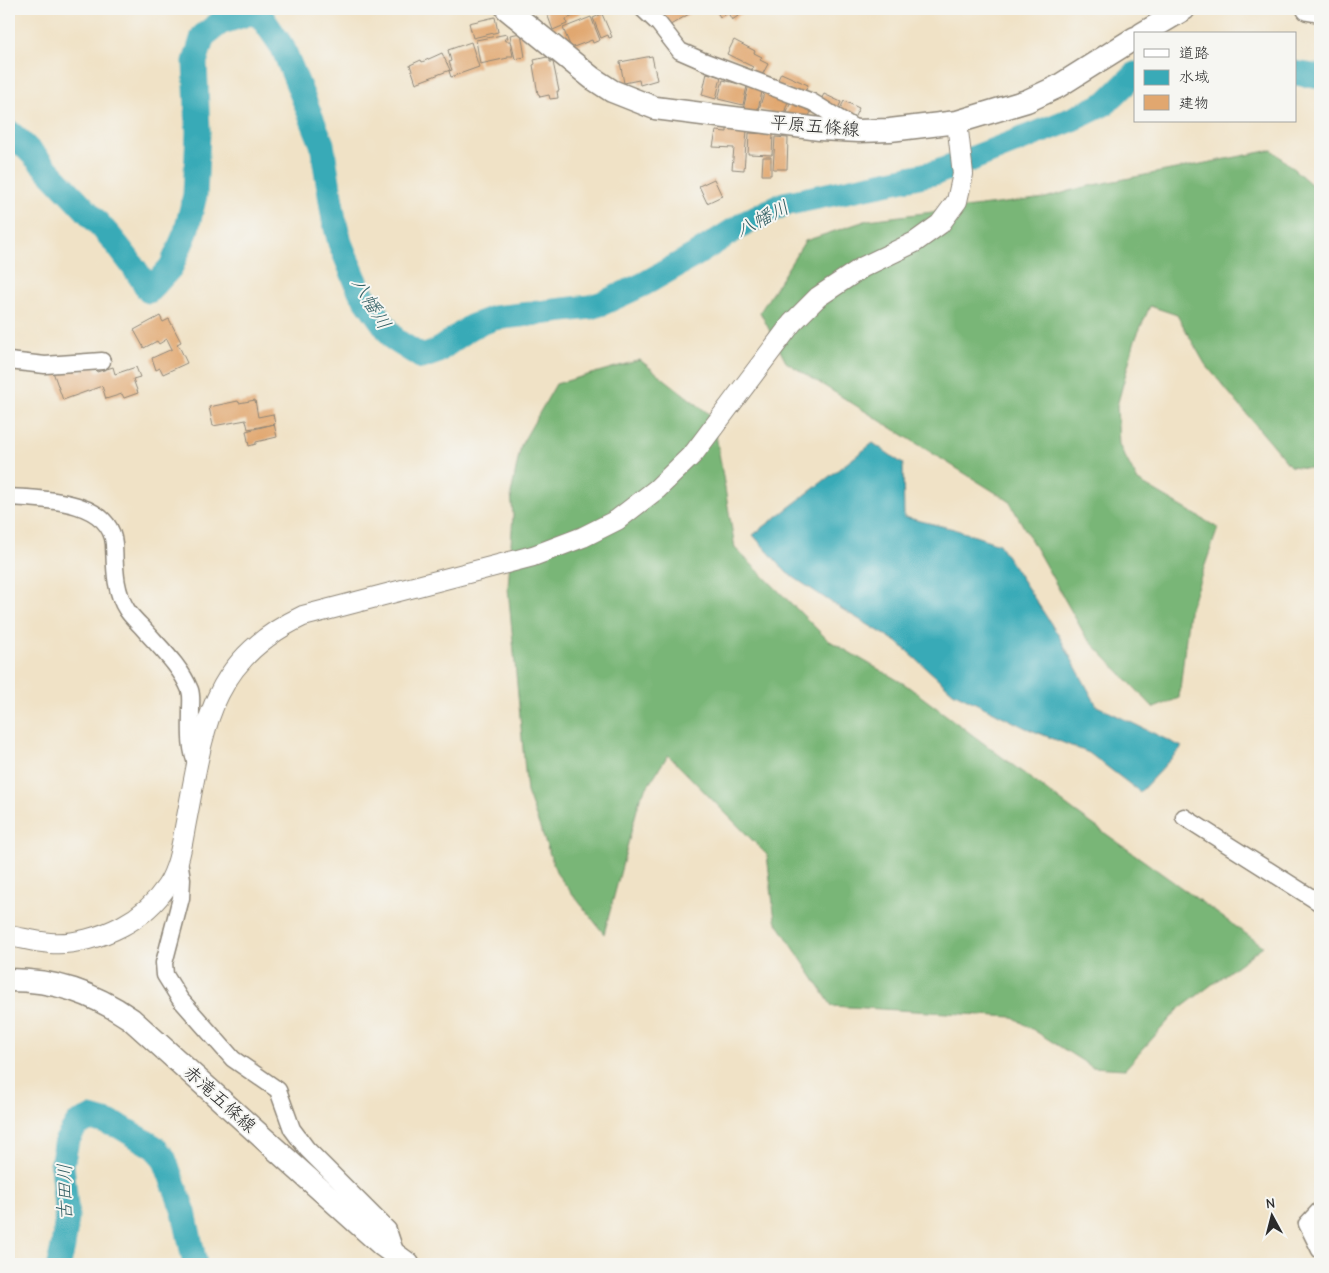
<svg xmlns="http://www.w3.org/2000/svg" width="1329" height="1273" viewBox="0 0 1329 1273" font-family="'Comic Neue','Klee One',sans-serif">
<rect width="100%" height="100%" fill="#f6f6f2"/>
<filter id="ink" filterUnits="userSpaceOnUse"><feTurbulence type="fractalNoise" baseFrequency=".02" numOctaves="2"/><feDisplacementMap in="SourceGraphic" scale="10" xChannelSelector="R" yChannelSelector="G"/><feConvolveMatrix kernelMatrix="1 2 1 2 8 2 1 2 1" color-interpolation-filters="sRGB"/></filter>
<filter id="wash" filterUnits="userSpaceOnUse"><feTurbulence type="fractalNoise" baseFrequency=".0096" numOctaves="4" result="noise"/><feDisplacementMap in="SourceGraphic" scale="20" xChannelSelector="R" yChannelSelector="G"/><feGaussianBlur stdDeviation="1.12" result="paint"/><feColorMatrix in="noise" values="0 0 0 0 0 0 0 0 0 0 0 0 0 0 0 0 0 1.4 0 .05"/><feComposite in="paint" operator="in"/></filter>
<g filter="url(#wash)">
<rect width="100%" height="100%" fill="#f0e2c6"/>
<!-- forest -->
<g fill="#79b677" stroke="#527051">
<polygon points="1272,150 1320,192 1320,466 1317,469 1290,466 1205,364 1177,315 1150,306 1135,340 1117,406 1119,445 1138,481 1218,528 1189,611 1179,698 1154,708 1086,637 1009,501 786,362 760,312 805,241 868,220 1045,198 1084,187"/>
<polygon points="640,360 713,417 735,548 828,640 906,685 1074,811 1263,946 1178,1010 1125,1069 1092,1067 1013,1017 832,1006 775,920 767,855 668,755 640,798 604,934 557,874 527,792 508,588 513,515 511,494 521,445 556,384"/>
</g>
<!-- water -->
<polygon fill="#39aab7" stroke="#326a71" points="873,443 903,464 904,517 954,529 999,544 1059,636 1097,706 1182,747 1140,792 1089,753 1026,728 953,692 897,642 840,608 787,573 753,535"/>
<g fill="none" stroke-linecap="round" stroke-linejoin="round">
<!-- river -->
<g stroke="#39aab7" stroke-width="25">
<polyline points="1295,73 1320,77"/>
<path d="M9 132C23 143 32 154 45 167 82 206 122 244 149 291L171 267 186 232 195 195 198 132 195 62 203 36 220 23 250 13 261 16 283 48 322 144 334 220 340 243 360 291 395 340 422 357 436 352 471 327 494 318 590 307 603 303 644 284 695 255 745 223 784 204 938 172 1073 119 1106 103 1135 74"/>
<polyline points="59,1264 63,1247 67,1217 62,1165 67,1140 77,1124 91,1118 119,1126 154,1147 164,1158 184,1212 195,1264"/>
</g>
</g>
<g id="blocks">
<!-- building -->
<g fill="#e1a76f">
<polygon points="542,9 580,9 581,13 566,19 567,24 553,30 546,11 544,12"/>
<polygon points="671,9 686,9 689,14 667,27 660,15"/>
<polygon points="715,9 738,9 741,14 732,20 728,13 720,17"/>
<polygon points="602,14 612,37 609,38 608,35 601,38 593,18"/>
<polygon points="495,17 498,32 473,38 469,23"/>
<polygon points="591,17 600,40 593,43 592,40 571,48 563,28"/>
<polygon points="521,33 525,57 515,59 510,35"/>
<polygon points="507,34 508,38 505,38 506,41 510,41 513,56 508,56 508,58 480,64 476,40"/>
<polygon points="734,40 755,51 754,53 762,57 760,60 768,64 761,77 751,72 753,67 727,54"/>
<polygon points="471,42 479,67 451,77 449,71 452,70 449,62 451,61 448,50"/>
<polygon points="442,53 450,70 416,83 410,65 421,60 422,62"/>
<polygon points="652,56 657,80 640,85 639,80 624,83 620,62"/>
<polygon points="547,57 550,58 550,62 553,62 559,91 557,91 558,98 550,99 549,95 540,97 539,94 538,94 533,65 535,64 534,60"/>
<polygon points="707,73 721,77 716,99 702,95"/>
<polygon points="781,73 808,85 803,96 776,84"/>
<polygon points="723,80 747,86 743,105 718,99"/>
<polygon points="749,84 763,88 756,117 742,114"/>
<polygon points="765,90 789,98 783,117 759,109"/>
<polygon points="824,94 841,102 837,111 819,103"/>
<polygon points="792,99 813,108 807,120 786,114"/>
<polygon points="844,101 859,108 854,118 839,111"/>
<polygon points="727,129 747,130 744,170 732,169 734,148 713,147 716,131 727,132"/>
<polygon points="749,133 773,134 772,155 748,154"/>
<polygon points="775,137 788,138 787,169 773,169"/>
<polygon points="763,157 771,157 771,175 762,175"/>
<polygon points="714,179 722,196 707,203 699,186"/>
<polygon points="160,316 163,322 169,319 181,342 177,344 179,346 187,363 163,374 160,368 156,370 152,358 172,349 167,339 159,344 157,341 144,348 134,330"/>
<polygon points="77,366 79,372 94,366 97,372 113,367 115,374 136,367 140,377 133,379 138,393 124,398 122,394 106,399 102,386 63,400 52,369"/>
<polygon points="255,400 258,417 273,414 275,424 248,429 246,420 213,426 209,407 238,401 239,403"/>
<polygon points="274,424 277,437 256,442 256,444 249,446 246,431"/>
</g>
</g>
</g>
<g filter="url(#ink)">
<use href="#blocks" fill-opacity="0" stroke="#8e8678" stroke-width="1"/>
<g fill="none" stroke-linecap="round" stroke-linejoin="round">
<defs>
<g id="minor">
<polyline points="643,9 659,24 680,51 703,61 812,102 858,130"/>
<polyline points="9,361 45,365 102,361"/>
<path d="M9 497C42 499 110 499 114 544 115 566 114 590 127 610 131 616 137 622 142 627 159 647 180 665 190 690 192 696 191 703 191 709 191 728 189 748 197 765"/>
<polyline points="1184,817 1320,903"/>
<polyline points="179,860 182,879 181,898 164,963 165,975 180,999 233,1059 278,1090 292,1129 307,1149 388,1230 397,1257"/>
<polyline points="1320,1210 1307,1224 1320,1250"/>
</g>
<path id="tertiary" d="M9 936C22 938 36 942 50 943 74 945 101 937 122 926 141 916 155 904 167 886 179 868 182 843 186 822 194 782 201 729 219 694 237 657 267 633 303 616L533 556 583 537 617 520 657 489 694 453 792 323 818 297 863 267 915 242 940 224 957 201 963 174 957 122"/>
<g id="secondary">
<polyline points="507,9 592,78 612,91 655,108 820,129 859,131 890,130 957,122 1027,101 1057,87 1135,38"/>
<polyline points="1308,9 1320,11"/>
<polyline points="1142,34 1184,9"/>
<path d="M9 980C55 980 93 993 131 1019L382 1245 408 1264"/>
</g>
</defs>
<!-- minor casing -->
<use href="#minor" stroke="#8e8678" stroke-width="19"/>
<!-- tertiary casing -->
<use href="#tertiary" stroke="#8e8678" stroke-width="22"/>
<!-- secondary casing -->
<use href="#secondary" stroke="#8e8678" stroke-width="25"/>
<!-- minor -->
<use href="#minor" stroke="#fff" stroke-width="16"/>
<!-- tertiary -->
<use href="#tertiary" stroke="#fff" stroke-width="20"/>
<!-- secondary -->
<use href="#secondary" stroke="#fff" stroke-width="22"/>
</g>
</g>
<g text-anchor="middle" stroke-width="4" stroke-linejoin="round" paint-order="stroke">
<!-- street labels -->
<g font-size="18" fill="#2b2b2b" stroke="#f6f6f2">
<text transform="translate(815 126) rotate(5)" y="6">平原五條線</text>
<text transform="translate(220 1099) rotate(42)" y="6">赤滝五條線</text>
</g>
<!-- water labels -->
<g font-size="19" font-style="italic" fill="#315e63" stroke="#f6f6f2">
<text transform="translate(762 218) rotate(-27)" y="7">八幡川</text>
<text transform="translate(372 303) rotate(59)" y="7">八幡川</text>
<text transform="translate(64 1192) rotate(-90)" y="7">古田川</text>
</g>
</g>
<!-- margin -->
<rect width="1329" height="1273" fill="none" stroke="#f6f6f2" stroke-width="30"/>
<!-- legend -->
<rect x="1134" y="32" width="162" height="90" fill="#f6f6f2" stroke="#a5a5a2"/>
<rect x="1144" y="49" width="25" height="8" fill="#ffffff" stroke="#a5a5a2"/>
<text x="1179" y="58" font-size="15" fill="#2b2b2b">道路</text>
<rect x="1144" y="70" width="25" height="15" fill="#39aab7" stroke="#a5a5a2"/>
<text x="1179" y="82" font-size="15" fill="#2b2b2b">水域</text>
<rect x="1144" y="95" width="25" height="15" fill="#e1a76f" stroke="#a5a5a2"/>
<text x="1179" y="108" font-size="15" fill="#2b2b2b">建物</text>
<!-- north arrow -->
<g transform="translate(1272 1216) rotate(353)" stroke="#f6f6f2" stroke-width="4" paint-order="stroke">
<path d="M0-4L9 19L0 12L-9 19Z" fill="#2b2b2b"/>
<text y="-8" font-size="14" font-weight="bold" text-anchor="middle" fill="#2b2b2b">N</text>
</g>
</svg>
